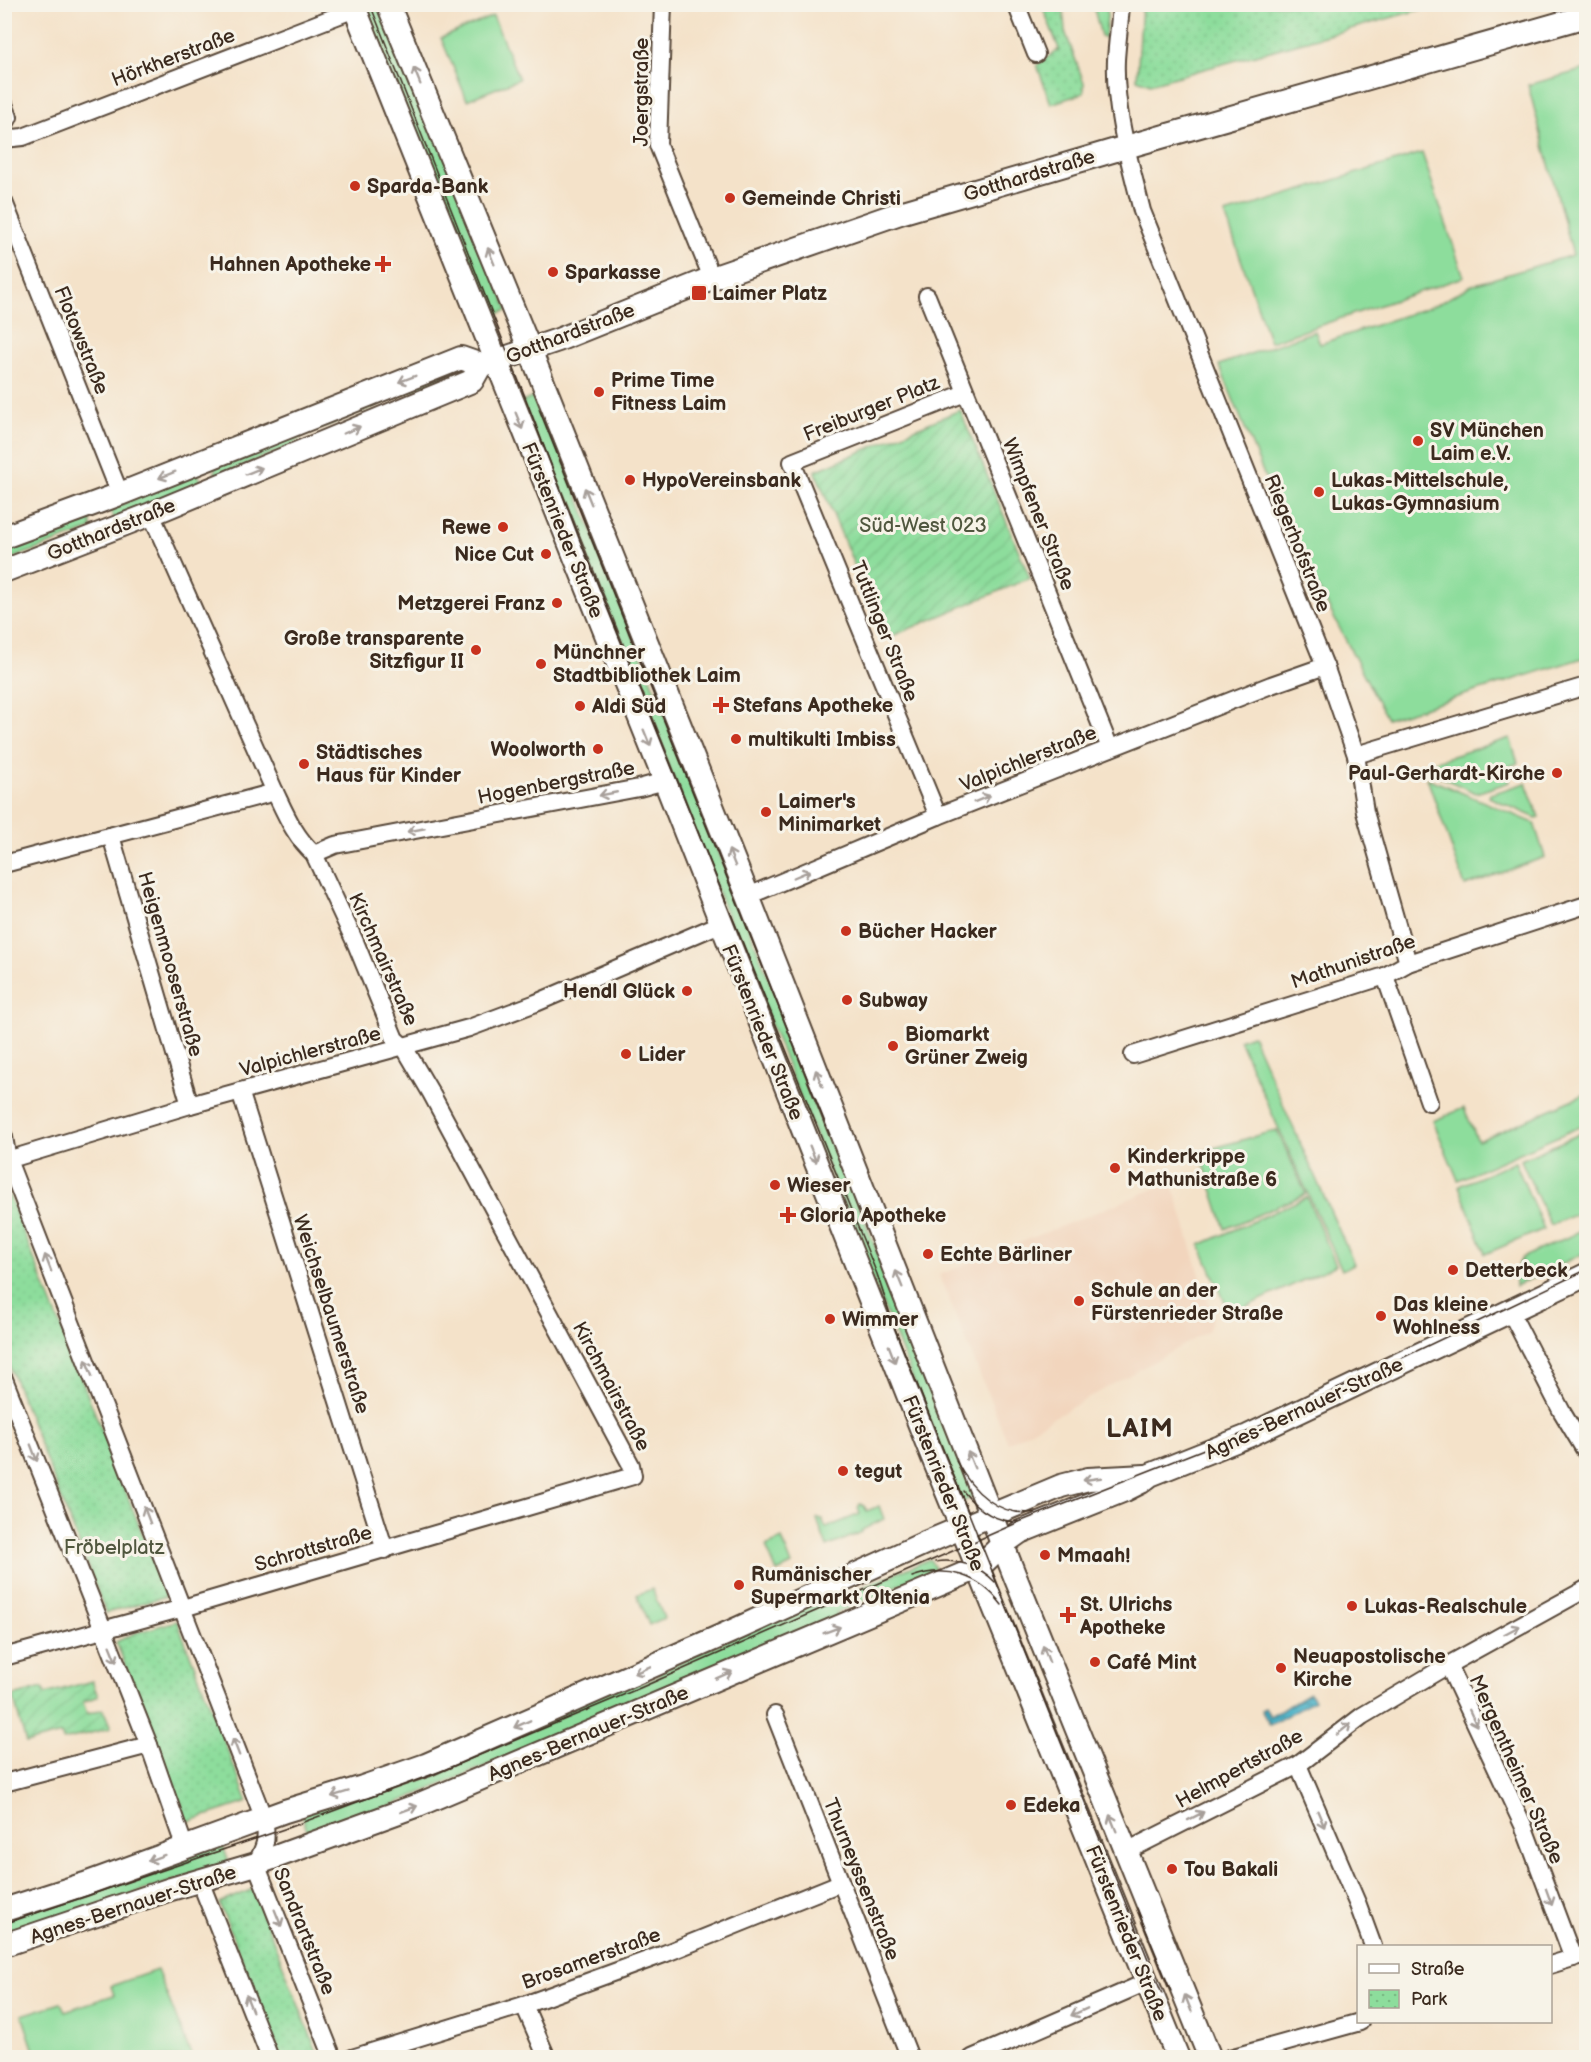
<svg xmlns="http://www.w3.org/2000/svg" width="1591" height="2062" viewBox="0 0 1591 2062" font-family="'Balsamiq Sans',sans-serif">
<defs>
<pattern id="park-dots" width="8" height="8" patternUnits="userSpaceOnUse" patternTransform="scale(1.5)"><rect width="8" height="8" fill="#8ddd9c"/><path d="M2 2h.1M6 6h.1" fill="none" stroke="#7bbe86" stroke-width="1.8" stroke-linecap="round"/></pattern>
<pattern id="garden-furrows" width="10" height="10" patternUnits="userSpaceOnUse" patternTransform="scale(1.5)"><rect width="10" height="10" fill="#8ddd9c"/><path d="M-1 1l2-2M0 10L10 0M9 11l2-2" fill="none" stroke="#7bbe86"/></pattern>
<pattern id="water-waves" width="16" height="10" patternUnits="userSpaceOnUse" patternTransform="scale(1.5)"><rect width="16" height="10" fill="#49b1c7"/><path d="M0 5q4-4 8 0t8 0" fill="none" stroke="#3e90a1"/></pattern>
</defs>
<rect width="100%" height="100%" fill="#f7f3e8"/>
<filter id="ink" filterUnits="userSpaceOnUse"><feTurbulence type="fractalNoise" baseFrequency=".0167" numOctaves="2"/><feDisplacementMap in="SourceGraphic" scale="12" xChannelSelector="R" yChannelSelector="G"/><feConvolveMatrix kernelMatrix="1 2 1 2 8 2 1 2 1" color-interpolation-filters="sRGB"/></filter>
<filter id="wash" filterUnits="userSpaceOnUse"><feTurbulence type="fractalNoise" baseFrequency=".008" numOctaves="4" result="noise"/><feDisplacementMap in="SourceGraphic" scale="24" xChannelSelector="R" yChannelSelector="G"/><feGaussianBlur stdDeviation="1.35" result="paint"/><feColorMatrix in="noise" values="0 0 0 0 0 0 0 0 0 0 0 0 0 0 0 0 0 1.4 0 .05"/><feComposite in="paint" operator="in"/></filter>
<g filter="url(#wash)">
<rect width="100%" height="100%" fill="#f4e2c9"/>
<!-- built -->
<polygon fill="#f2d5bd" points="1172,1182 1213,1318 1208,1331 1008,1443 939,1275"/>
<!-- grass -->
<g fill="#8ddd9c" stroke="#64845d" stroke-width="1.5">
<polygon points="360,5 383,5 508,310 487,318"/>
<polygon points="1093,5 1108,5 1105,38 1101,36"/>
<polygon points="493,16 519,79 467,100 441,38"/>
<polygon points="1586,69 1586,657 1387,719 1281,516 1219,365 1315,331 1320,344 1438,304 1472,285 1573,255 1528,85"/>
<polygon points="1422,153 1464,277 1270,342 1225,214"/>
<polygon points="453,367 456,373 315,431 301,437 291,446 217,476 215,474 215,466"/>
<polygon points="538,395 974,1497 962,1502 522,402"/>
<polygon points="198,473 202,484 114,519 110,509"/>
<polygon points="90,517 92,529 5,561 5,550"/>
<polygon points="1510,738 1518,763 1505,768 1510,782 1476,793 1438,776 1433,762"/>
<polygon points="1427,778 1534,823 1545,857 1465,886"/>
<polygon points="1526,783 1539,817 1536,818 1489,797 1490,794"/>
<polygon points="1252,1035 1354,1264 1342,1270 1239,1040"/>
<polygon points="1586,1094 1586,1124 1458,1180 1433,1121 1464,1108 1478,1141"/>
<polygon points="1277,1130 1306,1194 1225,1229 1200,1152"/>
<polygon points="1586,1131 1586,1210 1550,1225 1521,1160"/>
<polygon points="1515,1162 1544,1229 1485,1254 1459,1186"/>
<polygon points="1307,1197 1336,1265 1230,1314 1200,1245"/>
<path d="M1586 1229V1252L1516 1286C1515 1274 1516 1266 1523 1257Z"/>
<polygon points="860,1504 864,1506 867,1511 879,1506 884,1519 862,1530 862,1532 827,1547 817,1519 818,1518 822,1519 826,1528 860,1514 858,1508"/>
<polygon points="782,1539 792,1565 777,1572 766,1546"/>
<polygon points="930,1559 935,1569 836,1613 839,1619 663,1689 656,1692 654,1696 310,1839 302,1814 638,1680 642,1684 660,1676 659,1672 828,1594 832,1600"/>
<polygon points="652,1589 664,1618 649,1625 637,1595"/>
<polygon points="222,1843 229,1863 5,1935 4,1919"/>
<polygon points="157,1970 192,2057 36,2057 22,2015 61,2003 65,2011 114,1995 111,1986"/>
</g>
<!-- park -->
<g fill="url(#park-dots)" stroke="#64845d" stroke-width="1.5">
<polygon points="1042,5 1063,5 1065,31 1084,83 1084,93 1051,104 1037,65 1059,49"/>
<polygon points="1142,5 1142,4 1437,5 1150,84 1137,79"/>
<polygon points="5,1185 167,1596 106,1613 5,1355"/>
<polygon points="177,1621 248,1802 187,1822 116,1642 135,1633"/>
<polygon points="253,1889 319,2057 281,2057 219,1903"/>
</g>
<!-- garden -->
<g fill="url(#garden-furrows)" stroke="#64845d" stroke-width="1.5">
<polygon points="960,410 1030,578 885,639 815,471"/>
<polygon points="92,1681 98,1696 83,1702 87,1714 103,1709 111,1728 63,1740 61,1734 26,1743 13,1696 43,1688 45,1694"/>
</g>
<!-- water -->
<polygon fill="url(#water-waves)" stroke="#426e72" stroke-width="1.5" points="1309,1693 1314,1700 1270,1725 1261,1710 1265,1708 1270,1716"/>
</g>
<g filter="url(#ink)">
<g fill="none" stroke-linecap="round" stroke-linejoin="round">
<defs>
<g id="street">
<polyline points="663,4 658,145 712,278"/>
<polyline points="1016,4 1036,54"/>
<path d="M1121 4C1120 23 1117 42 1116 60 1114 111 1130 162 1142 211L1325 666 1356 755 1365 812 1408 963"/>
<polyline points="4,104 9,117 4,126"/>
<polyline points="4,139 23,137 355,9"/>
<polyline points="4,202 120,494"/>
<path d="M927 296C987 448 1050 597 1110 748"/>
<polyline points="1356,755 1586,686"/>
<polyline points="938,816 792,462 965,393"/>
<polyline points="111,836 190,1105"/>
<polyline points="314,854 335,845 639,788 665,781"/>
<polyline points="4,864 275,792"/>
<polyline points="748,896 938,816 1271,685 1325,666"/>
<polyline points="1385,976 1429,1102"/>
<polyline points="1133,1055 1385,976 1408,963 1586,905"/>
<polyline points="240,1091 385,1550"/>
<path d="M4 1137 8 1160 264 1819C268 1840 265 1846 256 1864L333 2058"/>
<polyline points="4,1161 190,1105 469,1028 536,1003 720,924"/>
<polyline points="1510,1311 1562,1412 1586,1452"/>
<polyline points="4,1379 149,1745 185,1848"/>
<path d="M4 1657 183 1608 633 1476 631 1465 431 1093 404 1047 395 1039 356 944 314 854C295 837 286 815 275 792L151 514"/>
<polyline points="1448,1665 1523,1825 1573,1958"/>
<polyline points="775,1715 910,2058"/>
<polyline points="1298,1765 1358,1905 1373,1946"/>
<polyline points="4,1783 149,1745"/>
<polyline points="1125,1852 1298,1765 1362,1716 1448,1665 1586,1589"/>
<polyline points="200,1881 270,2058"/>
<polyline points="1550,1965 1586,1954"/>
<polyline points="524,2005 547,2058"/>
<polyline points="352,2058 524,2005 664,1954 840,1883"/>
<polyline points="972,2058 1147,1982"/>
<polyline points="1230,2058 1360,2022"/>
</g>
<g id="secondary">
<polyline points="353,4 665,781 929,1448 1178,2058"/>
<polyline points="388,4 530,350 748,896 1016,1579 1210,2058"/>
<polyline points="4,537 120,494 461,358 481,365 496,361 558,340 712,278 900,213 1126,147 1586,16"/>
<polyline points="4,571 151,514 472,381 481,365"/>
<polyline points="4,1910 85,1884 285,1811 363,1787 426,1765 739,1628 925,1543 1061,1486 1088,1479 1145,1476"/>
<polyline points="4,1945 171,1889 256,1864 418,1805 978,1568 1003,1544 1020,1532 1125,1490 1141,1482 1150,1475 1248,1436 1586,1275"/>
</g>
</defs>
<!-- street casing -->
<use href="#street" stroke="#574638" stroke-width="20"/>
<!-- secondary casing -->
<use href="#secondary" stroke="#574638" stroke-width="26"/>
<!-- street -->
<use href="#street" stroke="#fff" stroke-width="16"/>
<!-- secondary -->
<use href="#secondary" stroke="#fff" stroke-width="22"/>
<!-- tram -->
<g stroke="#3b2a1e" stroke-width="1.5">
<polyline points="370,4 524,394 580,541 877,1274 894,1326 949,1464 1162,1994"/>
<polyline points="539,409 830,1135"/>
<path d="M956 1461C972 1491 999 1518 1036 1512"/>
<path d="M963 1491C977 1509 996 1522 1019 1522"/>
<path d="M935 1562C957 1558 980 1566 995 1582"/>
<path d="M912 1577C947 1564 980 1576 1002 1605"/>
<polyline points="1137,1908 1171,1991"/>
<polyline points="4,1924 290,1827 444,1770 640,1688 1019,1522 1247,1432 1586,1270"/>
</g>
</g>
<!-- one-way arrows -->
<defs><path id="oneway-shaft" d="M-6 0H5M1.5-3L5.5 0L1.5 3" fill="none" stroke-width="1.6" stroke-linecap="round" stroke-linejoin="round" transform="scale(1.5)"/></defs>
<g stroke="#a79f9a">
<use href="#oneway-shaft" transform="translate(417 76) rotate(-112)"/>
<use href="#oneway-shaft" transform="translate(491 256) rotate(-112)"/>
<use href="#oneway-shaft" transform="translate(407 379) rotate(159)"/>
<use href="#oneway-shaft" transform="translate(519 421) rotate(68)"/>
<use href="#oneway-shaft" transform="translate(352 430) rotate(-23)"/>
<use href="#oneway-shaft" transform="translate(254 471) rotate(-22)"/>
<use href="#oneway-shaft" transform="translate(167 475) rotate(158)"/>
<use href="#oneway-shaft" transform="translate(588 496) rotate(-112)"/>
<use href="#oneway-shaft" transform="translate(647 738) rotate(68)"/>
<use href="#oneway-shaft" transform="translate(608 794) rotate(169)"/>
<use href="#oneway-shaft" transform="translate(982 799) rotate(-22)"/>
<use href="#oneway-shaft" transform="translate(416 830) rotate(169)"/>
<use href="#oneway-shaft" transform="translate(732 858) rotate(-112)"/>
<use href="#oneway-shaft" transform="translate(802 874) rotate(-23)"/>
<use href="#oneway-shaft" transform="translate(819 1078) rotate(-112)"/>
<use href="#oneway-shaft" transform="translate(813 1154) rotate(68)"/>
<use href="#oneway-shaft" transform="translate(48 1263) rotate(-111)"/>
<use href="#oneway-shaft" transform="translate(899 1279) rotate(-112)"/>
<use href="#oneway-shaft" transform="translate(892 1354) rotate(69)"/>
<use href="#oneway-shaft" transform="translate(89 1368) rotate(-111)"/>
<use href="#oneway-shaft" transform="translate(34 1453) rotate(69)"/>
<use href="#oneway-shaft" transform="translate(971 1460) rotate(-112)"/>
<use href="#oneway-shaft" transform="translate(1092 1479) rotate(172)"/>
<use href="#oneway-shaft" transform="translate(147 1515) rotate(-111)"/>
<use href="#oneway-shaft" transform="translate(832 1630) rotate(-21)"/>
<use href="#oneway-shaft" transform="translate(1512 1630) rotate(-28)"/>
<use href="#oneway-shaft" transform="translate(113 1654) rotate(68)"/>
<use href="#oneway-shaft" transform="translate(1046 1654) rotate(-111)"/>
<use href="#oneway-shaft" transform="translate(642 1670) rotate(156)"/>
<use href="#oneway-shaft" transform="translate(724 1675) rotate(-24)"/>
<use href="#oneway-shaft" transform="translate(1473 1718) rotate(65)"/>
<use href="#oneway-shaft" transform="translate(522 1724) rotate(156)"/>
<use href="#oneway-shaft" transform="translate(1344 1729) rotate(-38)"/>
<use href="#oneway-shaft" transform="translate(236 1747) rotate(-111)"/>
<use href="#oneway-shaft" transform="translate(340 1794) rotate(163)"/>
<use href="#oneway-shaft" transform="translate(409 1809) rotate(-20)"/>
<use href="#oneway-shaft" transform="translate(1196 1816) rotate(-27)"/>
<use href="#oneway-shaft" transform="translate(1321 1819) rotate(67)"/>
<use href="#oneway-shaft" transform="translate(1113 1823) rotate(-112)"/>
<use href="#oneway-shaft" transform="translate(156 1858) rotate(160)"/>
<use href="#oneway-shaft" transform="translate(1549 1897) rotate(70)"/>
<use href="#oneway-shaft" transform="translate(278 1918) rotate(68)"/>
<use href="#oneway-shaft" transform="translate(249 2003) rotate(-112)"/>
<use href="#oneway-shaft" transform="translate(1188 2003) rotate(-112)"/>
<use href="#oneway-shaft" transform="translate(1079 2012) rotate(156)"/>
</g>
</g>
<!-- markers -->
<g fill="#c8321e" stroke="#f7f3e8" stroke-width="2">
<circle cx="355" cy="186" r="6"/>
<circle cx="730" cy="198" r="6"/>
<path d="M380 255h6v6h6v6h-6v6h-6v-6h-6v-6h6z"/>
<circle cx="553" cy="272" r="6"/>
<rect x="691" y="285" width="16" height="16" rx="3"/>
<circle cx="599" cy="392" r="6"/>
<circle cx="1418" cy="441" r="6"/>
<circle cx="630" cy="480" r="6"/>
<circle cx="1319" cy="492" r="6"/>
<circle cx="503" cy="527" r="6"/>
<circle cx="546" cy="554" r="6"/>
<circle cx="557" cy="603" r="6"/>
<circle cx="476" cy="650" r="6"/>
<circle cx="541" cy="664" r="6"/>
<path d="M718 696h6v6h6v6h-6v6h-6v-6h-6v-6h6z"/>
<circle cx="580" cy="706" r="6"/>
<circle cx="736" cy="739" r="6"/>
<circle cx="598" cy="749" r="6"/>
<circle cx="304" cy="764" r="6"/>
<circle cx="1557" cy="773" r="6"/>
<circle cx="766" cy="812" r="6"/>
<circle cx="846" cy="931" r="6"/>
<circle cx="687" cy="991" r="6"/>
<circle cx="847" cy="1000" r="6"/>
<circle cx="893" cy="1046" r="6"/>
<circle cx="626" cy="1054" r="6"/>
<circle cx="1115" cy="1168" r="6"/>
<circle cx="775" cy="1185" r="6"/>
<path d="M785 1206h6v6h6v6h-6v6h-6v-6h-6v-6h6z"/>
<circle cx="928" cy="1254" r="6"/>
<circle cx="1453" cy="1270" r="6"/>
<circle cx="1079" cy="1301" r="6"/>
<circle cx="1381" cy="1316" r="6"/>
<circle cx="830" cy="1319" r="6"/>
<circle cx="843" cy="1471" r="6"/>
<circle cx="1045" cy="1555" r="6"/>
<circle cx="739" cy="1585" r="6"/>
<circle cx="1352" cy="1606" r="6"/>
<path d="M1065 1606h6v6h6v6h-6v6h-6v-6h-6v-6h6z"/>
<circle cx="1095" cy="1662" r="6"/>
<circle cx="1281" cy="1668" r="6"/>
<circle cx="1011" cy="1805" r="6"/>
<circle cx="1172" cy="1869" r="6"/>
</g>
<g text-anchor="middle" stroke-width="6" stroke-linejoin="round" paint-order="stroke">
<!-- street labels -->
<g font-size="20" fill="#3b2a1e" stroke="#f7f3e8">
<text transform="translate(173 57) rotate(-21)" y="7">Hörkherstraße</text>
<text transform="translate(641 92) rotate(-90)" y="7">Joergstraße</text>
<text transform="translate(1029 175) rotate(-17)" y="7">Gotthardstraße</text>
<text transform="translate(570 333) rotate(-21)" y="7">Gotthardstraße</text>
<text transform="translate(82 340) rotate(68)" y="7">Flotowstraße</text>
<text transform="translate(871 408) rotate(-22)" y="7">Freiburger Platz</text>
<text transform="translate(1039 514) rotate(68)" y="7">Wimpfener Straße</text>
<text transform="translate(111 529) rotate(-22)" y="7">Gotthardstraße</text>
<text transform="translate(563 530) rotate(68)" y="7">Fürstenrieder Straße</text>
<text transform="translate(1298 543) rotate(68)" y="7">Riegerhofstraße</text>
<text transform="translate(885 631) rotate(68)" y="7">Tuttlinger Straße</text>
<text transform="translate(1028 758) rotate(-22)" y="7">Valpichlerstraße</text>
<text transform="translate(556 782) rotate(-11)" y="7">Hogenbergstraße</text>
<text transform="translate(384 959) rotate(66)" y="7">Kirchmairstraße</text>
<text transform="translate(1353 961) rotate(-19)" y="7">Mathunistraße</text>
<text transform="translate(171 964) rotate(74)" y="7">Heigenmooserstraße</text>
<text transform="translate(763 1032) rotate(68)" y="7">Fürstenrieder Straße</text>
<text transform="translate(310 1051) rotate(-15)" y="7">Valpichlerstraße</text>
<text transform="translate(332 1314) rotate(72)" y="7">Weichselbaumerstraße</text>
<text transform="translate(612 1386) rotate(62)" y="7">Kirchmairstraße</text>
<text transform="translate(1304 1408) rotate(-25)" y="7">Agnes-Bernauer-Straße</text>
<text transform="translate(944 1483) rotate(68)" y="7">Fürstenrieder Straße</text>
<text transform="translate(313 1548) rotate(-16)" y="7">Schrottstraße</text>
<text transform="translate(588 1733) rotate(-23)" y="7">Agnes-Bernauer-Straße</text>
<text transform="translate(1239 1768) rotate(-29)" y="7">Helmpertstraße</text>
<text transform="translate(1517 1769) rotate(66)" y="7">Mergentheimer Straße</text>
<text transform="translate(862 1879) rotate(68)" y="7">Thurneyssenstraße</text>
<text transform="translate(133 1904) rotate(-18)" y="7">Agnes-Bernauer-Straße</text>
<text transform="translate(305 1931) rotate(68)" y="7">Sandrartstraße</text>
<text transform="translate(1127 1933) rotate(68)" y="7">Fürstenrieder Straße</text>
<text transform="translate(591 1958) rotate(-20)" y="7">Brosamerstraße</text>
</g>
<!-- poi labels -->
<g font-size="20" font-weight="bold" fill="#3b2a1e" stroke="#f7f3e8" text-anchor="start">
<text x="367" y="193">Sparda-Bank</text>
<text x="742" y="205">Gemeinde Christi</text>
<text x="371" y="271" text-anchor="end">Hahnen Apotheke</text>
<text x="565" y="279">Sparkasse</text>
<text x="712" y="300">Laimer Platz</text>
<text x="611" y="387">Prime Time<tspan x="611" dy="23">Fitness Laim</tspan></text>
<text x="1430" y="437">SV München<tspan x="1430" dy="23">Laim e.V.</tspan></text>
<text x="642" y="487">HypoVereinsbank</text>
<text x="1331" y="487">Lukas-Mittelschule,<tspan x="1331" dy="23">Lukas-Gymnasium</tspan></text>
<text x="491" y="534" text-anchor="end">Rewe</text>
<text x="534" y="561" text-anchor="end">Nice Cut</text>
<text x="545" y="610" text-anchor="end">Metzgerei Franz</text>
<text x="464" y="645" text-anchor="end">Große transparente<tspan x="464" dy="23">Sitzfigur II</tspan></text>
<text x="553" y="659">Münchner<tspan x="553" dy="23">Stadtbibliothek Laim</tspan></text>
<text x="733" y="712">Stefans Apotheke</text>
<text x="592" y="713">Aldi Süd</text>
<text x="748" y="746">multikulti Imbiss</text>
<text x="586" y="756" text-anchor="end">Woolworth</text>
<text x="316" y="759">Städtisches<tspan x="316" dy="23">Haus für Kinder</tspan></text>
<text x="1545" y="780" text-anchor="end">Paul-Gerhardt-Kirche</text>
<text x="778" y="808">Laimer's<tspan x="778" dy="23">Minimarket</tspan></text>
<text x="858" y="938">Bücher Hacker</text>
<text x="675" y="998" text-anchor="end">Hendl Glück</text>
<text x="859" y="1007">Subway</text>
<text x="905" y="1041">Biomarkt<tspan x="905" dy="23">Grüner Zweig</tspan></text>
<text x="638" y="1061">Lider</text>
<text x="1127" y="1163">Kinderkrippe<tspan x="1127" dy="23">Mathunistraße 6</tspan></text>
<text x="787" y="1192">Wieser</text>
<text x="800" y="1222">Gloria Apotheke</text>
<text x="940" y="1261">Echte Bärliner</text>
<text x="1465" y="1277">Detterbeck</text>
<text x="1091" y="1297">Schule an der<tspan x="1091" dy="23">Fürstenrieder Straße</tspan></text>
<text x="1393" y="1311">Das kleine<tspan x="1393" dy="23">Wohlness</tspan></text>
<text x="842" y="1326">Wimmer</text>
<text x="855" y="1478">tegut</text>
<text x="1057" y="1562">Mmaah!</text>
<text x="751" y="1581">Rumänischer<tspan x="751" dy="23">Supermarkt Oltenia</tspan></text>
<text x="1080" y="1611">St. Ulrichs<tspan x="1080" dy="23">Apotheke</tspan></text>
<text x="1364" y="1613">Lukas-Realschule</text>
<text x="1293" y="1663">Neuapostolische<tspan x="1293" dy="23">Kirche</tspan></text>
<text x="1107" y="1669">Café Mint</text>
<text x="1023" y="1812">Edeka</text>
<text x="1184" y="1876">Tou Bakali</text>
</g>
<!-- park labels -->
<g font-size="20" fill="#50573e" stroke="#f7f3e8">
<text x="923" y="532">Süd-West 023</text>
<text x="114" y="1554">Fröbelplatz</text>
</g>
<!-- district labels -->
<g font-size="26" font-weight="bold" letter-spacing="1.5" fill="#3b2a1e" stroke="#f7f3e8">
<text x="1140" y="1437">LAIM</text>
</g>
</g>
<!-- margin -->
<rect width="1591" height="2062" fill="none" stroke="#f7f3e8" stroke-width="24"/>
<!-- legend -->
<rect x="1357" y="1945" width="195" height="78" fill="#f7f3e8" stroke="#aca397" stroke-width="1.5"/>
<rect x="1369" y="1964" width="30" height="9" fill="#ffffff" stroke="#aca397" stroke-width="1.5"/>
<text x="1411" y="1975" font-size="18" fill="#3b2a1e">Straße</text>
<rect x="1369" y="1990" width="30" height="18" fill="url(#park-dots)" stroke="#aca397" stroke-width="1.5"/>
<text x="1411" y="2005" font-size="18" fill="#3b2a1e">Park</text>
</svg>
